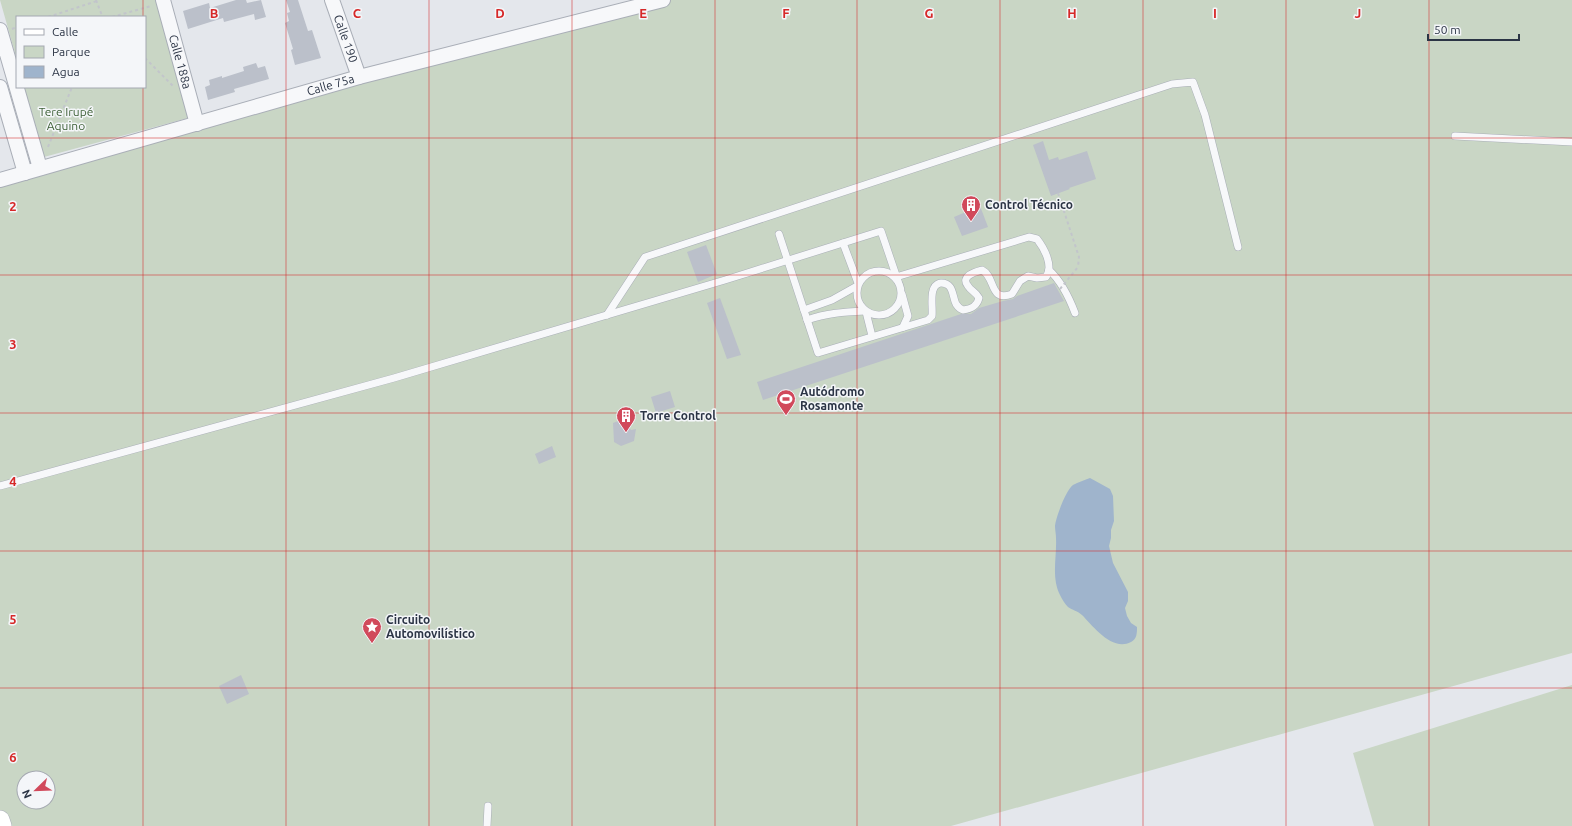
<svg xmlns="http://www.w3.org/2000/svg" width="1572" height="826" viewBox="0 0 1572 826" font-family="Ubuntu,sans-serif">
<rect width="100%" height="100%" fill="#e4e7ec"/>
<!-- green -->
<g fill="#c9d6c5" fill-rule="evenodd">
<polygon points="0,0 156,0 188,118 44,157 24,87 145,87 145,17 17,17 17,60"/>
<path d="M647 0H1572V653L951 826H2L0 820V180ZM24 778H48V802H24Z"/>
<polygon points="1572,685 1572,826 1374,826 1353,753"/>
</g>
<!-- water -->
<path fill="#9fb4cc" d="M1090 478 1110 489 1113 496 1114 521 1111 530V538L1109 546 1113 563 1128 592V601L1125 608 1127 616 1131 623 1137 627C1137 633 1137 639 1131 642 1112 652 1093 626 1082 615 1078 611 1072 610 1068 607 1065 604 1062 599 1060 595 1051 577 1057 557 1056 538 1056 534 1055 530 1055 526 1056 517 1066 490 1073 485 1078 482 1085 480 1090 478Z"/>
<!-- building -->
<g fill="#bbc0ca">
<polygon points="236,0 246,0 247,3 261,0 266,17 255,20 254,14 224,22 223,18 188,29 183,11 209,3 210,8"/>
<polygon points="286,0 298,0 308,31 312,30 321,58 295,65 291,50 293,49 285,23 289,21 287,13 290,12"/>
<polygon points="256,63 258,68 265,66 269,79 234,89 235,92 208,100 205,87 210,85 209,80 222,76 222,78 244,71 243,67"/>
<polygon points="1043,141 1049,160 1058,157 1059,160 1087,151 1096,179 1069,188 1070,189 1051,196 1033,145"/>
<polygon points="980,206 988,227 962,236 954,217"/>
<polygon points="706,245 717,274 698,282 687,252"/>
<polygon points="1054,283 1064,301 763,400 757,382 961,314 971,314 979,308 1003,301 1013,299 1017,296"/>
<polygon points="720,298 741,355 727,359 707,303"/>
<polygon points="670,391 675,407 656,413 651,397"/>
<polygon points="623,419 631,430 636,429 634,441 621,446 614,442 613,423"/>
<polygon points="552,446 556,457 539,464 535,454"/>
<polygon points="241,675 249,694 227,704 219,686"/>
</g>
<g fill="none" stroke-linecap="round" stroke-linejoin="round">
<defs>
<g id="lane">
<polyline points="1455,136 1572,142"/>
<path d="M779 234 818 353 928 320 932 316C933 309 930 294 934 288 935 285 939 283 941 283 954 283 952 296 956 304 958 307 960 309 963 310 972 309 977 306 979 298 976 292 971 291 968 286 960 276 975 272 982 270 996 277 989 303 1012 294L1020 281 1028 276 1037 278 1046 277C1054 266 1044 248 1037 239L1029 237 896 277"/>
<polyline points="843,243 858,283"/>
<path d="M1049 270C1062 282 1069 297 1075 313"/>
<circle cx="879" cy="293" r="22"/>
<polyline points="902,294 908,316 903,327"/>
<polyline points="804,310 832,300 857,286"/>
<polyline points="866,312 872,336"/>
<polyline points="607,315 645,257 1172,84 1193,82 1205,115 1238,247"/>
<path d="M807 320C826 313 845 312 865 311"/>
<polyline points="0,486 394,378 725,280 881,231 898,281"/>
<polyline points="487,826 488,806"/>
</g>
<g id="street">
<path id="s1" d="M163 0 197 124"/>
<path id="s2" d="M332 0 359 77"/>
<polyline points="0,30 40,168"/>
<polyline points="0,87 25,173"/>
<path id="s3" d="M0 180 359 77 663 0"/>
</g>
<polyline id="secondary" points="0,820 2,826"/>
</defs>
<!-- lane casing -->
<use href="#lane" stroke="#a9aeb7" stroke-width="8"/>
<!-- street casing -->
<use href="#street" stroke="#a9aeb7" stroke-width="16"/>
<!-- secondary casing -->
<use href="#secondary" stroke="#a9aeb7" stroke-width="20"/>
<!-- path -->
<g stroke="#c2c5cb" stroke-width="2" stroke-dasharray="3 3" stroke-linecap="butt">
<polyline points="96,0 101,13 104,17"/>
<polyline points="48,17 97,1"/>
<polyline points="112,17 151,6"/>
<polyline points="12,29 17,27"/>
<polyline points="145,58 173,86"/>
<polyline points="48,147 72,87"/>
<polyline points="1058,193 1079,257 1078,267"/>
</g>
<!-- lane -->
<use href="#lane" stroke="#f7f8fa" stroke-width="7"/>
<!-- street -->
<use href="#street" stroke="#f7f8fa" stroke-width="14"/>
<!-- secondary -->
<use href="#secondary" stroke="#fff" stroke-width="19"/>
<!-- path-bridge -->
<polyline stroke="#c2c5cb" stroke-width="2" stroke-dasharray="3 3" stroke-linecap="butt" points="1060,289 1078,267"/>
</g>
<!-- grid -->
<path fill="none" stroke="#d62828" stroke-width="1" stroke-opacity="0.55" d="M143 0V17M286 0V826M429 0V826M572 0V826M715 0V826M857 0V826M1000 0V826M1143 0V826M1286 0V826M1429 0V826M143 87V826M0 138H1572M0 275H1572M0 413H1572M0 551H1572M0 688H1572"/>
<!-- icons -->
<defs>
<symbol id="building-pin" viewBox="-11 -11 22 30"><path d="M0 17L-7.5 6A9.5 9.5 0 1 1 7.5 6Z" fill="#d1495b" stroke="#f4f6f9"/><path d="M-4-6H4V6H1V3H-1V6H-4ZM-2.5-4.3h1.7v1.8h-1.7ZM.8-4.3h1.7v1.8H.8ZM-2.5-1h1.7V.8h-1.7ZM.8-1h1.7V.8H.8Z" fill="#fff"/></symbol>
<symbol id="stadium-pin" viewBox="-11 -11 22 30"><path d="M0 17L-7.5 6A9.5 9.5 0 1 1 7.5 6Z" fill="#d1495b" stroke="#f4f6f9"/><path d="M0-5a6.5 5 0 1 0 0 10a6.5 5 0 1 0 0-10ZM-3.5-1.8h7v3.6h-7Z" fill="#fff"/></symbol>
<symbol id="sight-pin" viewBox="-11 -11 22 30"><path d="M0 17L-7.5 6A9.5 9.5 0 1 1 7.5 6Z" fill="#d1495b" stroke="#f4f6f9"/><path d="M0-6L1.8-2.2L6-1.7L2.9 1.2L3.7 5.4L0 3.3L-3.7 5.4L-2.9 1.2L-6-1.7L-1.8-2.2Z" fill="#fff"/></symbol>
</defs>
<g fill-rule="evenodd">
<use href="#building-pin" x="960" y="194" width="22" height="30"/>
<use href="#stadium-pin" x="775" y="388" width="22" height="30"/>
<use href="#building-pin" x="615" y="405" width="22" height="30"/>
<use href="#sight-pin" x="361" y="616" width="22" height="30"/>
</g>
<g text-anchor="middle" stroke-width="3" stroke-linejoin="round" paint-order="stroke">
<!-- street labels -->
<g font-size="12" fill="#2b3445" stroke="#f4f6f9">
<text dy="4" stroke="none"><textPath href="#s2" startOffset="41">Calle 190</textPath></text>
<text dy="4" stroke="none"><textPath href="#s1" startOffset="64">Calle 188a</textPath></text>
<text dy="4" stroke="none"><textPath href="#s3" startOffset="344">Calle 75a</textPath></text>
</g>
<!-- park labels -->
<g font-size="12" fill="#3f6138" stroke="#f4f6f9">
<text x="66" y="116">Tere Irupé<tspan x="66" dy="14">Aquino</tspan></text>
</g>
<!-- poi labels -->
<g font-size="12" font-weight="bold" fill="#2b3445" stroke="#f4f6f9" text-anchor="start">
<text x="985" y="209">Control Técnico</text>
<text x="800" y="396">Autódromo<tspan x="800" dy="14">Rosamonte</tspan></text>
<text x="640" y="420">Torre Control</text>
<text x="386" y="624">Circuito<tspan x="386" dy="14">Automovilístico</tspan></text>
</g>
</g>
<g font-size="13" text-anchor="middle" font-weight="bold" fill="#d62828" stroke="#f4f6f9" stroke-width="3" stroke-linejoin="round" paint-order="stroke">
<text x="214" y="18">B</text>
<text x="357" y="18">C</text>
<text x="500" y="18">D</text>
<text x="643" y="18">E</text>
<text x="786" y="18">F</text>
<text x="929" y="18">G</text>
<text x="1072" y="18">H</text>
<text x="1215" y="18">I</text>
<text x="1358" y="18">J</text>
<text x="13" y="211">2</text>
<text x="13" y="349">3</text>
<text x="13" y="486">4</text>
<text x="13" y="624">5</text>
<text x="13" y="762">6</text>
</g>
<!-- legend -->
<rect x="16" y="16" width="130" height="72" fill="#f4f6f9" stroke="#a4a8b1"/>
<rect x="24" y="29" width="20" height="6" fill="#ffffff" stroke="#a4a8b1"/>
<text x="52" y="36" font-size="12" fill="#2b3445">Calle</text>
<rect x="24" y="46" width="20" height="12" fill="#c9d6c5" stroke="#a4a8b1"/>
<text x="52" y="56" font-size="12" fill="#2b3445">Parque</text>
<rect x="24" y="66" width="20" height="12" fill="#9fb4cc" stroke="#a4a8b1"/>
<text x="52" y="76" font-size="12" fill="#2b3445">Agua</text>
<!-- north arrow -->
<g transform="translate(36 790) rotate(247)"><circle r="19" fill="#f4f6f9" stroke="#a4a8b1"/>
<path d="M0-3L7 15L0 10L-7 15Z" fill="#d1495b"/>
<text y="-6" font-size="11" font-weight="bold" text-anchor="middle" fill="#2b3445">N</text>
</g>
<!-- scale -->
<path d="M1428 34v6h91v-6" fill="none" stroke="#2b3445" stroke-width="2"/>
<text x="1434" y="34" font-size="12" fill="#2b3445" stroke="#f4f6f9" stroke-width="3" paint-order="stroke">50 m</text>
</svg>
